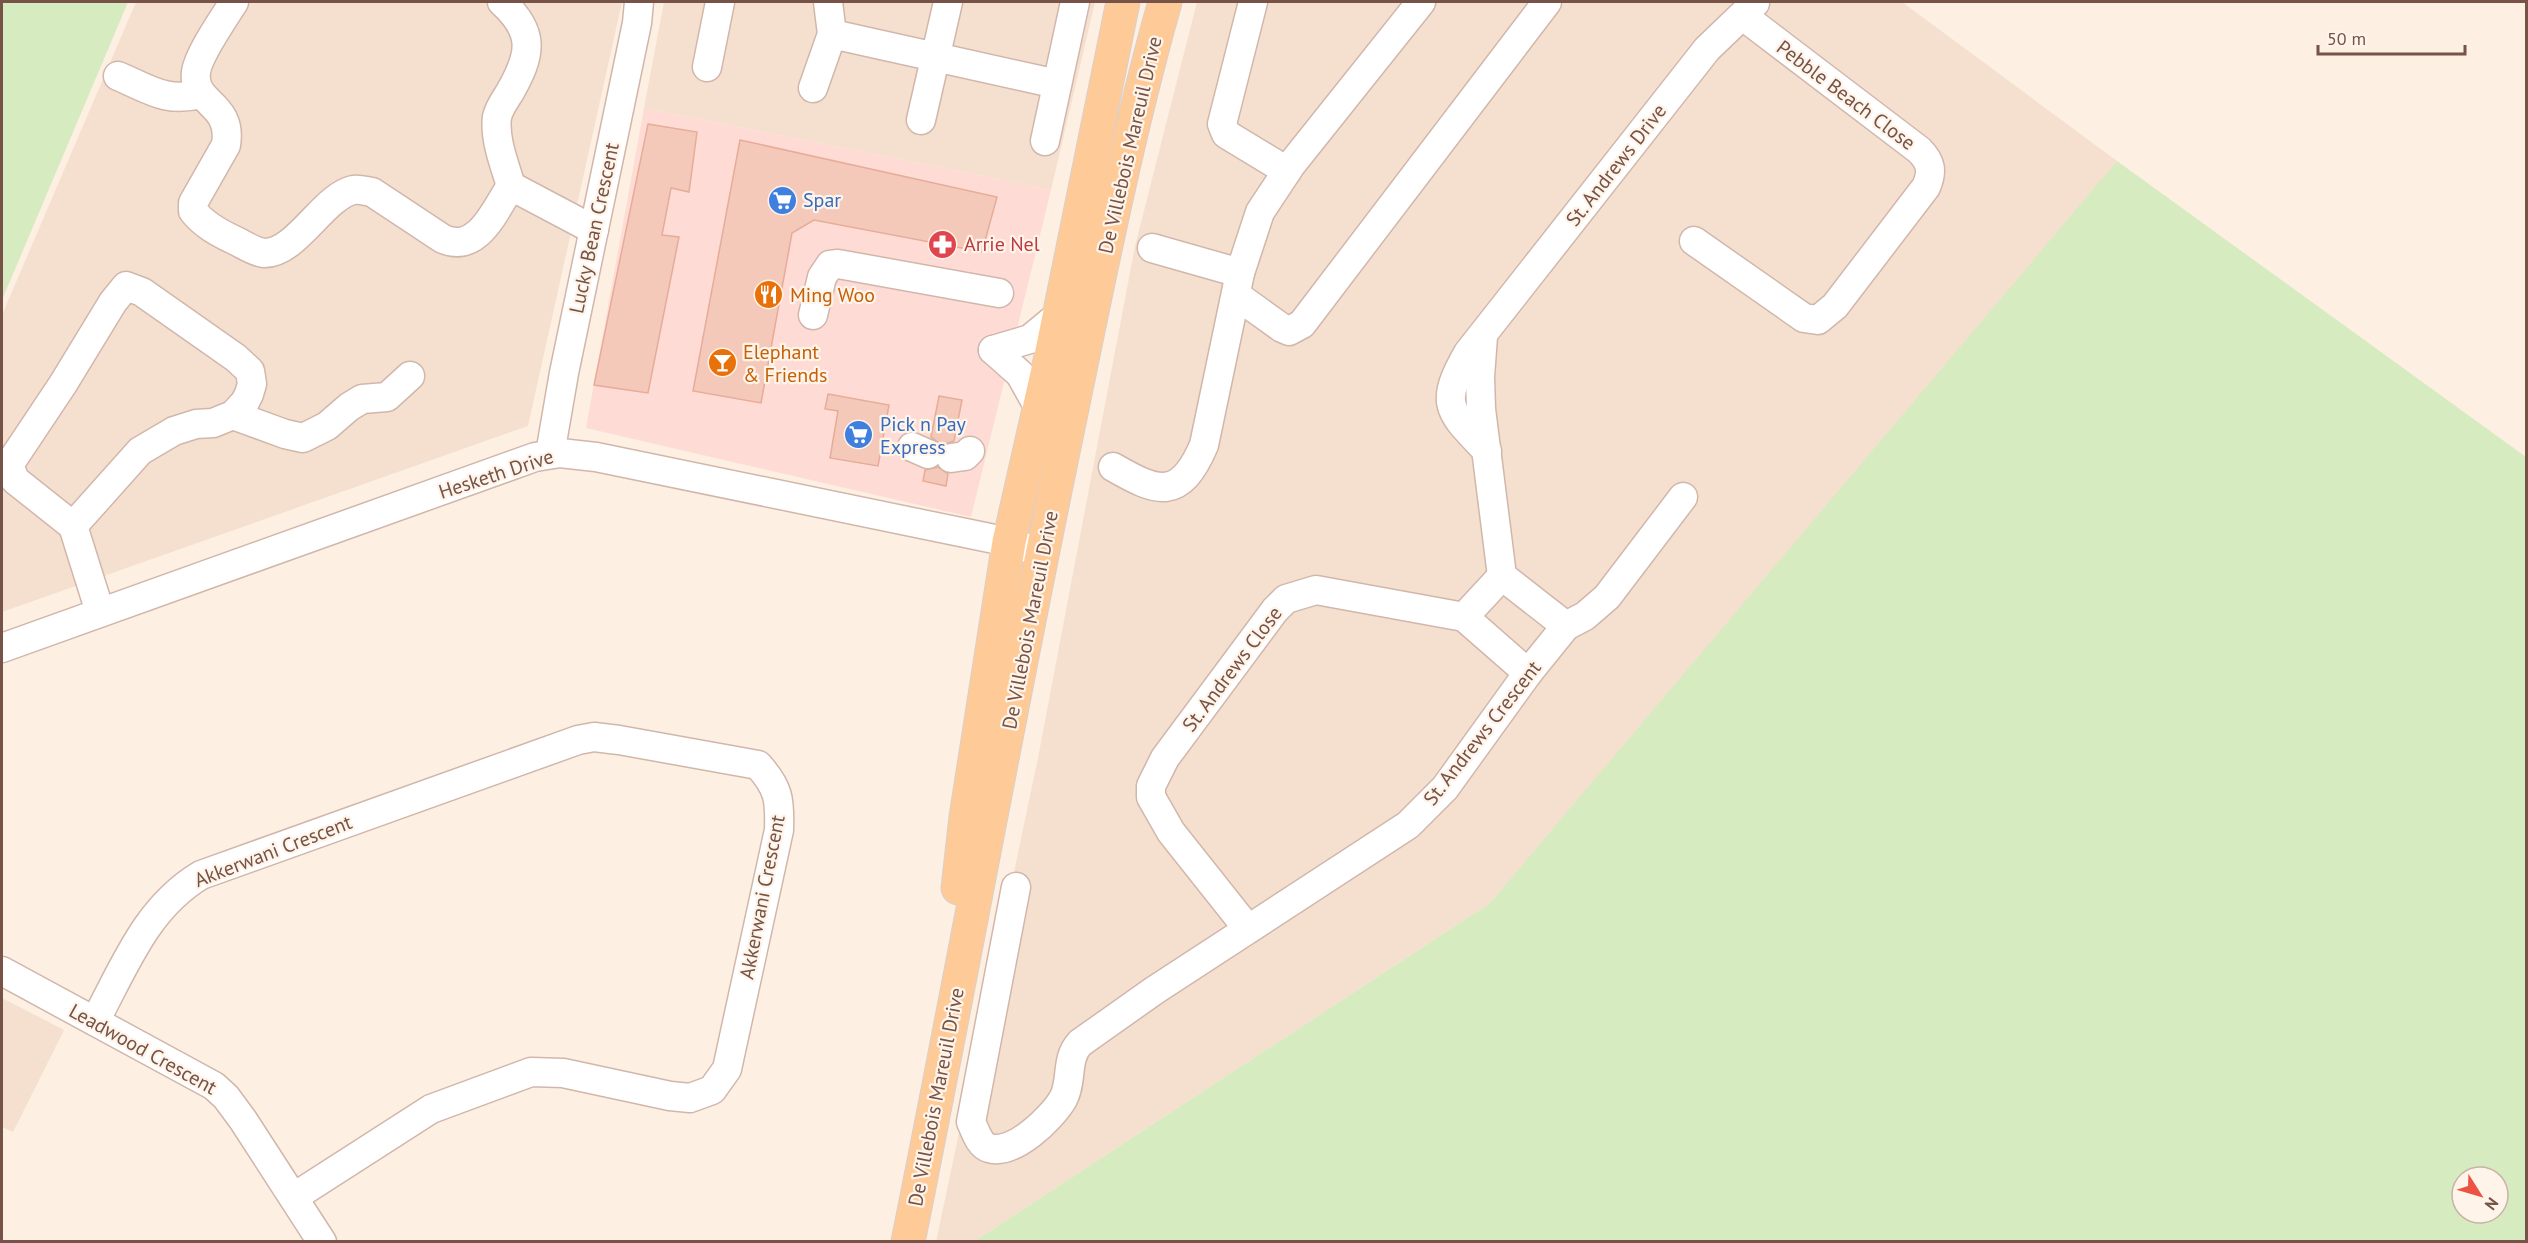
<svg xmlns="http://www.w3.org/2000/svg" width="2528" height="1243" viewBox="0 0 2528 1243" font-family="'PT Sans',sans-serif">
<rect width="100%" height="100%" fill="#fdefe2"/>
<!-- residential -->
<g fill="#f5e0d0">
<polygon points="136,2 622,2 528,426 2,612 2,315"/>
<polygon points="664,2 1095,2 1051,190 644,108"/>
<polygon points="1197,2 1902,2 2117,161 1822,521 1490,903 975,1241 936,1242 1038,758 1135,246"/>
<polygon points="2,998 64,1030 13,1132 2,1127"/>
</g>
<!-- commercial -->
<polygon fill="#fedcd5" points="644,108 1051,190 971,517 586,428"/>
<!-- green -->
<g fill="#d7ebc0" fill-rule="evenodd">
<polygon points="2,2 128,2 2,300"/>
<path d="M2117 161 2526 457V1241H975L1490 903ZM2462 1177H2498V1213H2462Z"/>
</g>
<!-- building -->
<g fill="#f4c9b9" stroke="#e7ac98" stroke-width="1.5">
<polygon points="648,124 697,132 689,192 671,188 662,235 679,237 648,393 594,385"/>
<polygon points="740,140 997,197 982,252 814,220 792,233 761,403 693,391"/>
<polygon points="828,394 889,405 878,466 830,458 838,411 825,409"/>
<polygon points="939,396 962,400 954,441 942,445 931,437"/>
<polygon points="938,467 948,474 946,486 923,481 925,470"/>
</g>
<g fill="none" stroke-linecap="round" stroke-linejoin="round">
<defs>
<g id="minor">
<path d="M234 2C224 18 198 55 196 72 192 105 233 102 226 145L193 203V211C204 225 219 233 234 240 243 244 254 252 264 253 296 254 323 197 353 190 359 189 366 191 372 192L443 239C479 254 495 209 511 186"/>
<path d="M502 2C536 33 531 55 510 92 505 100 499 108 497 117 494 139 505 166 511 186L594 230"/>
<polyline points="1253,2 1222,124 1226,134 1287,171"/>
<polyline points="832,34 1057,84"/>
<polyline points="707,67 720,2"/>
<path d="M118 76C149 89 166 103 201 94"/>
<polyline points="813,88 832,34 828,2"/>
<polyline points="921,120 948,2"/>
<polyline points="1045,141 1075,2"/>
<path d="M1694 241 1804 318 1818 320 1835 306 1926 187C1933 171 1931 162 1919 150L1743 16"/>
<polyline points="1152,248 1240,273"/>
<polyline points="1236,295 1282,328 1289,331 1302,324 1547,2"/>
<polyline points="813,315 822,277 830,265 838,264 999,293"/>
<polyline points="1483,336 1480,377 1481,409 1502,576 1566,626"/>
<polyline points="993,350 1030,339 1059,315"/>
<polyline points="993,350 1020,374 1039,408"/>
<polyline points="233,415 285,434 303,438 327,426 349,407 362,399 387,397 410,376"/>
<polyline points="912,447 928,454"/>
<path d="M1487 451C1449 411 1438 405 1468 353L1707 49 1755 3"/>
<polyline points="550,454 564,373 637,23 639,2"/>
<polyline points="951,458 965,456 970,451"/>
<path d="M1113 467C1158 493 1180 501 1204 445L1240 273 1260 212 1291 165 1421 2"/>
<polyline points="73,526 140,451 174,431 196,424 213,423 233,415 245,402 249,394 252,384 250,371 236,358 142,292 126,286 113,302 63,384 9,465 15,480 73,526 100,612"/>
<polyline points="1464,617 1502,576"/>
<polyline points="2,648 535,457 560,453 596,457 1009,542 1042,553"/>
<path d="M1016 887 971 1122C975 1130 979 1145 989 1148 1013 1156 1052 1118 1063 1099 1073 1081 1065 1059 1080 1043L1155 990 1408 825 1445 788 1528 673 1566 626 1585 616 1607 597 1683 497"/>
<polyline points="1248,929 1171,832 1151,797 1151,786 1165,758 1275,610 1286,599 1316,590 1464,617 1528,673"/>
<polyline points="2,971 214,1086 226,1097 243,1120 322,1242"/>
<path d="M95 1021C125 966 146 908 201 875L578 740 594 737 619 740 758 765C779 788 780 800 779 830L727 1069 712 1090 690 1098 670 1096 563 1073 531 1072 431 1109 294 1197"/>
</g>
<g id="major">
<polyline points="958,888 966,817 1009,542 1050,361 1123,2"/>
<path d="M908 1242C963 969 1012 695 1069 423 1098 282 1126 140 1165 2"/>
</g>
</defs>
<!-- minor casing -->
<use href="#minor" stroke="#d1b7ab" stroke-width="31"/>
<!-- major casing -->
<use href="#major" stroke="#d9cfcb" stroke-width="35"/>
<!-- minor -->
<use href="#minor" stroke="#fff" stroke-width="28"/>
<!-- major -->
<use href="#major" stroke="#fecb98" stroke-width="33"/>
</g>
<!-- icons -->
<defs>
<symbol id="supermarket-disc" viewBox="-11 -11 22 22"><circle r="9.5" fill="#3f7fe0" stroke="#fff4e9"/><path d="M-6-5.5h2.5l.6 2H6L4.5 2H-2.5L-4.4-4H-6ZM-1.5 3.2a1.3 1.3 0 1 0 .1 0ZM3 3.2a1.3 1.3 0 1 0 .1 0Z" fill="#fff"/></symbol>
<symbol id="pharmacy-disc" viewBox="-11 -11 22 22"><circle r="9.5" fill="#e0444e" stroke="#fff4e9"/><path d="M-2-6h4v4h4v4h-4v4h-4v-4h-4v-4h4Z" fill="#fff"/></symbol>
<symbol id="restaurant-disc" viewBox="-11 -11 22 22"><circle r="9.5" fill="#e8710a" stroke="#fff4e9"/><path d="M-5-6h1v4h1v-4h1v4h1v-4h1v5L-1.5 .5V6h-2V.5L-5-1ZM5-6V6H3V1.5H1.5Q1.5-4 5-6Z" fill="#fff"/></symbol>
<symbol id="bar-disc" viewBox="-11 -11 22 22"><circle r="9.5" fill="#e8710a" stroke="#fff4e9"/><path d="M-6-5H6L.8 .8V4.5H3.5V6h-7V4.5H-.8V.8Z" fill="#fff"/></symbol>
</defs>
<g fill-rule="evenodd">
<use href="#supermarket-disc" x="766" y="184" width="33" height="33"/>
<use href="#pharmacy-disc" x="926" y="228" width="33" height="33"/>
<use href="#restaurant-disc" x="752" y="278" width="33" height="33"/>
<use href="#bar-disc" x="706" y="346" width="33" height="33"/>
<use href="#supermarket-disc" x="842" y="418" width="33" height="33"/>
</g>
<g text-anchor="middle" stroke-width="4.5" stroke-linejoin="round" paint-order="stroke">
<!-- street labels -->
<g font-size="20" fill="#765247" stroke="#fff4e9">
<text transform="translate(1846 95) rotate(37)" y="7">Pebble Beach Close</text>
<text transform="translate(1130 145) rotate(-77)" y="7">De Villebois Mareuil Drive</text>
<text transform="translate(1616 165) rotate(-52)" y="7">St. Andrews Drive</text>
<text transform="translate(594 228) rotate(-78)" y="7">Lucky Bean Crescent</text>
<text transform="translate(496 474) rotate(-18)" y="7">Hesketh Drive</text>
<text transform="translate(1030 620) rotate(-79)" y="7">De Villebois Mareuil Drive</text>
<text transform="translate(1232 669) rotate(-53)" y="7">St. Andrews Close</text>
<text transform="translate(1482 733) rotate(-52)" y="7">St. Andrews Crescent</text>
<text transform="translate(273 851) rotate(-21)" y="7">Akkerwani Crescent</text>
<text transform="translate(762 897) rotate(-79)" y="7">Akkerwani Crescent</text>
<text transform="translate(143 1049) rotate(29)" y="7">Leadwood Crescent</text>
<text transform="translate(936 1097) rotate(-79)" y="7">De Villebois Mareuil Drive</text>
</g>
<!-- shop labels -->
<g font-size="20" fill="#366cbe" stroke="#fff4e9" text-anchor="start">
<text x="803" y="207">Spar</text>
<text x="880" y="431">Pick n Pay<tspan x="880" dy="23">Express</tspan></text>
</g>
<!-- health labels -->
<g font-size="20" fill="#be3a42" stroke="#fff4e9" text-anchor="start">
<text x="964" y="251">Arrie Nel</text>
</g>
<!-- food labels -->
<g font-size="20" fill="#c56008" stroke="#fff4e9" text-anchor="start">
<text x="790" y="302">Ming Woo</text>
<text x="743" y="359">Elephant<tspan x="743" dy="23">&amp; Friends</tspan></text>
</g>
</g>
<!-- border -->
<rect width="2528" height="1243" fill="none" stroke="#765247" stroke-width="6"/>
<!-- north arrow -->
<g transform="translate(2480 1195) rotate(127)"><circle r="28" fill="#fff4e9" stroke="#c8b3a8" stroke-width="1.5"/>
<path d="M0-4.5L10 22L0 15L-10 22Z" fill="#ec5342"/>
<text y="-9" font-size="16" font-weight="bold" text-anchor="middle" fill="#765247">N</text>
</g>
<!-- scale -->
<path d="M2318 45v9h147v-9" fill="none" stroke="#765247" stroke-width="3"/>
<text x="2327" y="45" font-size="18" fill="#765247" stroke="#fff4e9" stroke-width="4.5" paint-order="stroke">50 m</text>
</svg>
